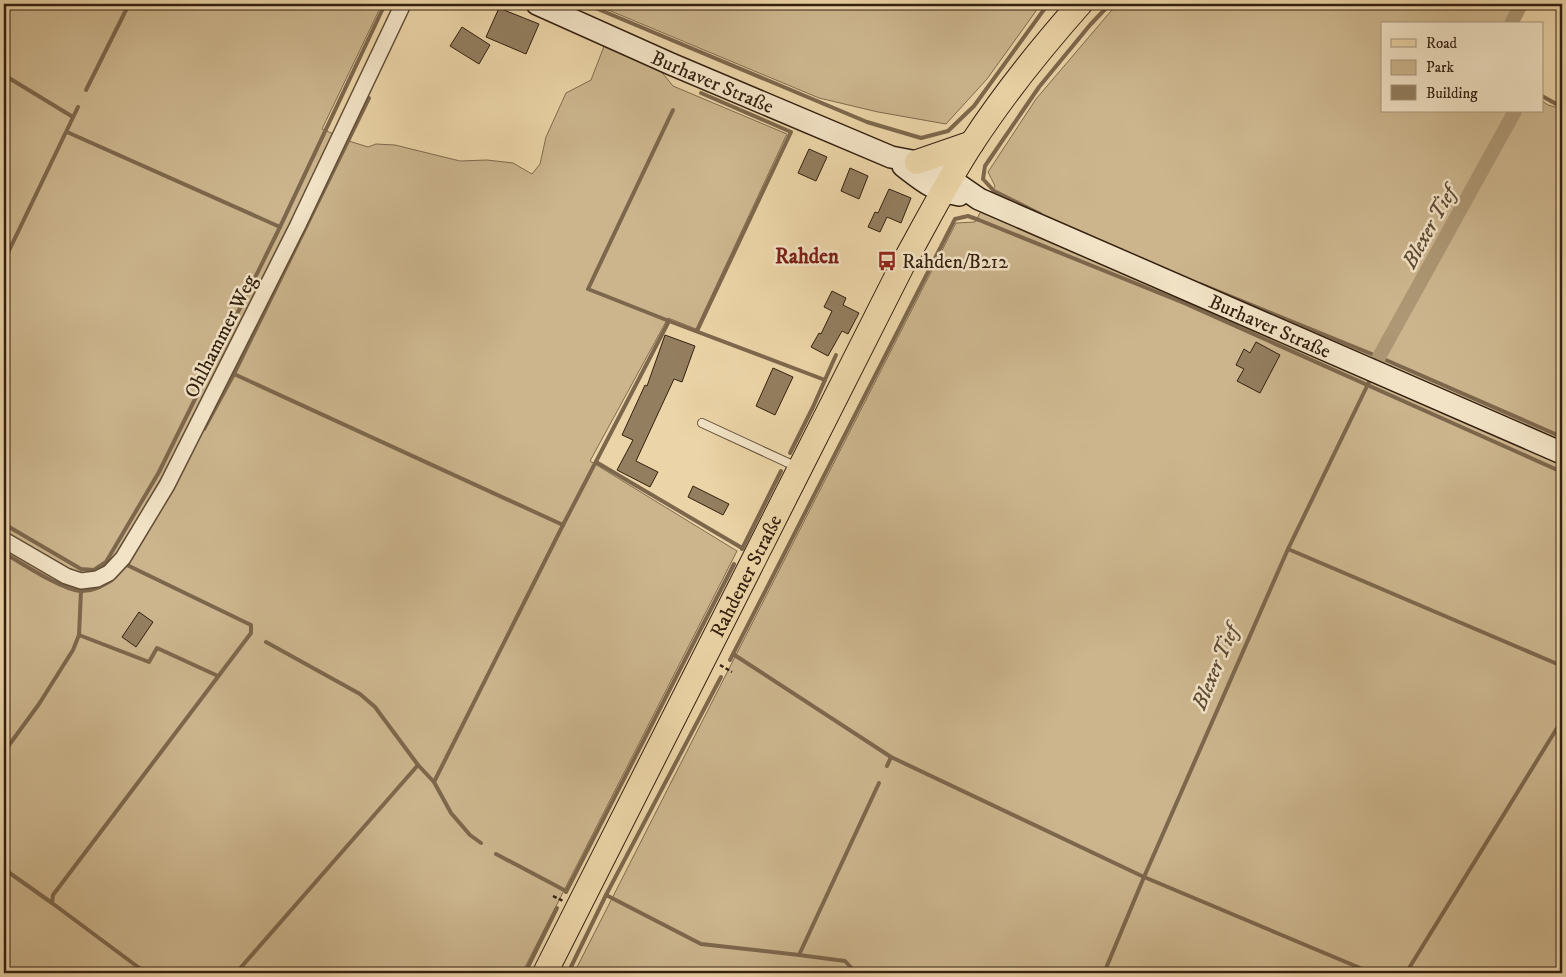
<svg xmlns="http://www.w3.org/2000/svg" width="1566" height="977" viewBox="0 0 1566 977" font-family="'IM FELL DW Pica',serif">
<rect width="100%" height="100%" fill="#ebd4a7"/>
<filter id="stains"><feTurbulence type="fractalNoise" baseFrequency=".004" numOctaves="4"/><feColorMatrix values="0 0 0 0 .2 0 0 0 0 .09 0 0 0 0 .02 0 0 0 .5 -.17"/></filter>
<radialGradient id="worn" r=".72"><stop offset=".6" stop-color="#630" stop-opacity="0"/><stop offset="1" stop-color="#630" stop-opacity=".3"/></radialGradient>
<!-- green -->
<g fill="#ccb58d" stroke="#806a4e">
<polygon points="4,4 382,4 322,129 352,142 368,147 376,144 395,145 460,161 487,160 513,163 532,174 540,164 546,137 566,93 591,80 606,41 655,64 673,86 787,134 696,329 668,318 590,461 737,551 522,973 4,973"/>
<polygon points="594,4 1041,4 987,79 946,124 878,112 819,98"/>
<polygon points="1117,4 1517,4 1506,24 1382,24 1382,111 1542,111 1542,101 1548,105 1562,109 1562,973 574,973 956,223 975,222 995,186 988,172 1036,99"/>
</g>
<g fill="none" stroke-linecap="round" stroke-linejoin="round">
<!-- stream -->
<g stroke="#7d674c" stroke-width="4">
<polyline points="586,4 867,122 921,138 948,131 974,106 1048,4"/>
<polyline points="4,75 73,117"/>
<polyline points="86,90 129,4"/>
<polyline points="1542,96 1558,105 1562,106"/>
<polyline points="673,110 588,289 669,321 825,380"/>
<polyline points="67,132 280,227"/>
<polyline points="1040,214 994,191 983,179 985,166 1039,87 1090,25 1110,4"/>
<polyline points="4,261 78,107"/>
<polyline points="1200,284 1379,357 1562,437"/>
<polyline points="697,331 791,132 701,93"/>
<polyline points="234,374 563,525"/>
<polyline points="204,429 234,374 369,98"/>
<polyline points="790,453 813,407 836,355"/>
<polyline points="596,462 742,548"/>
<polyline points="4,524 81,569 94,570 106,562 159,472 280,227 385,4"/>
<polyline points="742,549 781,471"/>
<polyline points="1288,549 1562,666"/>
<path d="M4 553C22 563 60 589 80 591 92 592 102 586 112 580"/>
<polyline points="127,565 251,625 251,633 53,895 52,903 146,973"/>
<polyline points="79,635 149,662 157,648 218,676"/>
<polyline points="266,642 360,694 375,707 418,765 434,782 451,813 470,835 481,843"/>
<polyline points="733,654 891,757 1144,877 1372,973"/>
<polyline points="730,660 955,219 968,216 979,220 1184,303 1562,472"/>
<polyline points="4,752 39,704 73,650 79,635 81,591"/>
<polyline points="887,766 891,757"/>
<polyline points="434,782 563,525 669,321"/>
<polyline points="496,854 566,891"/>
<polyline points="4,869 52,903"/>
<polyline points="566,892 734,564"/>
<polyline points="606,895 701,944 799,955 845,961 856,973"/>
<polyline points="799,955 879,783"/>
<polyline points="236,973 418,765"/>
<polyline points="525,973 557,908"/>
<polyline points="568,973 606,895 721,677"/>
<polyline points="1104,973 1144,877 1288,549 1370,380"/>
<polyline points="1406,973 1562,720"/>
</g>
<!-- canal -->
<g stroke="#ad9774" stroke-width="14">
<polyline points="1511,24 1521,4"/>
<polyline points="1378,362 1379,357 1515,111"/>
</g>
</g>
<!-- building -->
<g fill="#937e5f" stroke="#342010">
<polygon points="499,8 539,24 526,54 486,37"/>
<polygon points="462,27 490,45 479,64 450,46"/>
<polygon points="809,149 827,157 816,181 798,173"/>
<polygon points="850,168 868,176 859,199 841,191"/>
<polygon points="889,189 911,198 901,223 887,217 880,232 868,227 875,212 878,213"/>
<polygon points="832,291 846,298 843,305 859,313 848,334 842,331 828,356 811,347 819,333 821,334 832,311 824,307"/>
<polygon points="665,335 695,346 682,382 674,379 636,461 658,472 650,487 617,470 633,440 622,435 645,385 647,386"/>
<polygon points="1256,342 1280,355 1260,393 1237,381 1244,369 1236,365 1244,349 1250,353"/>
<polygon points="773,368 793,377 775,415 756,406"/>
<polygon points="693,486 729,504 723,515 688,497"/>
<polygon points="139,612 153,622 136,647 122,637"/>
</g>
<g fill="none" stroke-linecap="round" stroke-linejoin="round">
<defs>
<polyline id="lane" points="702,423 797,467"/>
<polyline id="street" points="4,540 66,576 81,581 97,579 109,573 123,558 167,485 297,227 403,4"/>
<g id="secondary">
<path id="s1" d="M537 4 671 64 891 157 917 162 950 179 979 199 1562 453"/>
<path d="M903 166C924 182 932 190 959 195"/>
</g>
<g id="primary">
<polyline points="917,162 972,143"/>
<path id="s2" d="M545 973 902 266C925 225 946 183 972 143 1004 94 1041 48 1080 4"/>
</g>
</defs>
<!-- lane casing -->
<use href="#lane" stroke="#624d36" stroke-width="10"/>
<!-- street casing -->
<use href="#street" stroke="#624d36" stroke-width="18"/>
<!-- secondary casing -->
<use href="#secondary" stroke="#342010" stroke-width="24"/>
<!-- primary casing -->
<use href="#primary" stroke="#342010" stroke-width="26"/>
<!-- path -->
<g stroke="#342010" stroke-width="2.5" stroke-dasharray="4 2.5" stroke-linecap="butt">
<polyline points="720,665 732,672"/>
<polyline points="553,896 563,901"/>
</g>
<!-- lane -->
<use href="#lane" stroke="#f2e3c6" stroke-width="8"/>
<!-- street -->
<use href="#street" stroke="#f2e3c6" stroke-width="15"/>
<!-- secondary -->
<use href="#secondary" stroke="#f2e3c6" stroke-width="21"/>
<!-- primary -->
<use href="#primary" stroke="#ebd4a7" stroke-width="24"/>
</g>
<!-- icons -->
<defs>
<symbol id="bus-bare" viewBox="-9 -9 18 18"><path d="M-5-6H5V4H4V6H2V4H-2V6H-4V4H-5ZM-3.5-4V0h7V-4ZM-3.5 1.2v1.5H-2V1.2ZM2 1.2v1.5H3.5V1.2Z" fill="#8f2418" stroke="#f2e3c6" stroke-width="2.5" paint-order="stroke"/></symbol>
</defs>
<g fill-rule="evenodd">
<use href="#bus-bare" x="873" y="247" width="28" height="28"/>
</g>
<g text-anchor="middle" stroke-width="5" stroke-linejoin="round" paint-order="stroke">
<!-- street labels -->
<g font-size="20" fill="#342010" stroke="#f2e3c6">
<text dy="7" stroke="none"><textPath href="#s1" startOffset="192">Burhaver Straße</textPath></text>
<text dy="7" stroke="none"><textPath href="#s1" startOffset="802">Burhaver Straße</textPath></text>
<text transform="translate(220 336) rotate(-63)" y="7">Ohlhammer Weg</text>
<text dy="7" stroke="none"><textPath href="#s2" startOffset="445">Rahdener Straße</textPath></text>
</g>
<!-- poi labels -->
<g font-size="20" fill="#342010" stroke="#f2e3c6" text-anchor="start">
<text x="902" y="268">Rahden/B212</text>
</g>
<!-- water labels -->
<g font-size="21" font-style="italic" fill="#5e4a33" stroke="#f2e3c6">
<text transform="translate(1429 227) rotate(-61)" y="7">Blexer Tief</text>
<text transform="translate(1215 667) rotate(-67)" y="7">Blexer Tief</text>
</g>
<!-- neighbourhood labels -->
<g font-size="21" font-weight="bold" fill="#7a1f14" stroke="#f2e3c6">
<text x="807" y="263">Rahden</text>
</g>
</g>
<!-- margin -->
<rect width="1566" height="977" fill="none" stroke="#ebd4a7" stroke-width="20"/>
<rect x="5" y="5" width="1556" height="967" fill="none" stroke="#342010" stroke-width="2.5"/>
<rect x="10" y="10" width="1546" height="957" fill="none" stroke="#342010"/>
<!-- legend -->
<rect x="1381" y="22" width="162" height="90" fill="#f2e3c6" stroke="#a6957d"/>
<rect x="1391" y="39" width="25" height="8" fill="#ebd4a7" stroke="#a6957d"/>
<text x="1426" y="48" font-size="15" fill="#342010">Road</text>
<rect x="1391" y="60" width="25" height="15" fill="#ccb58d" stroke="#a6957d"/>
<text x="1426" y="72" font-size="15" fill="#342010">Park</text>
<rect x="1391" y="85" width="25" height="15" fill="#937e5f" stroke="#a6957d"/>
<text x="1426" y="98" font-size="15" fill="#342010">Building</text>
<rect width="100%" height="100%" filter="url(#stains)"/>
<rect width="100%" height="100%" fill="url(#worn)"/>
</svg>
